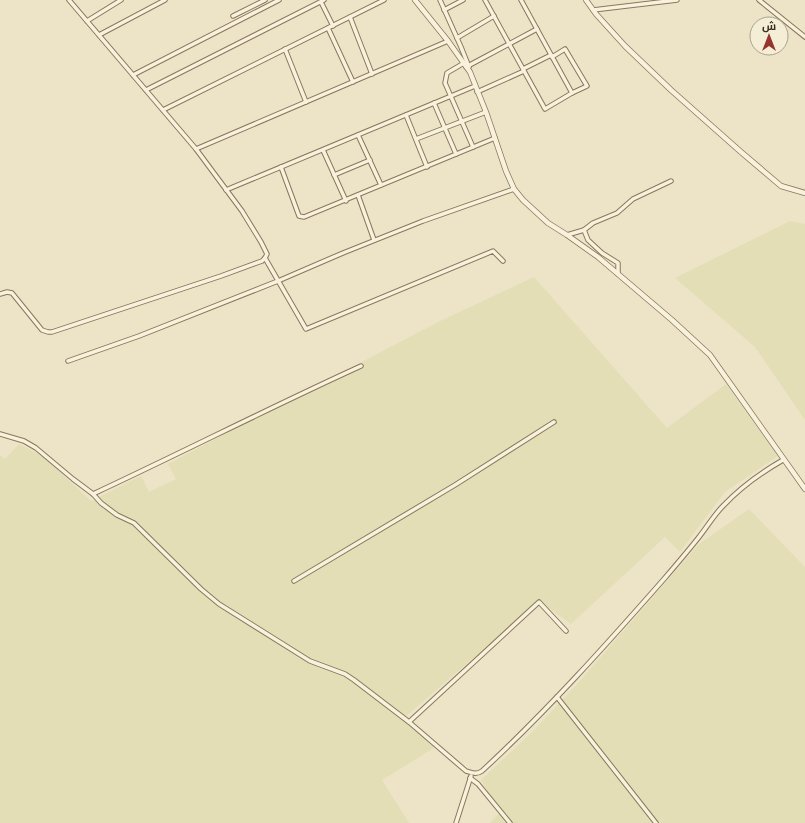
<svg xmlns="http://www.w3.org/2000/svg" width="805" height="823" viewBox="0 0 805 823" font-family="'Times New Roman',Cairo,serif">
<rect width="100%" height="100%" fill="#ede4c8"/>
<!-- farmland -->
<g fill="#e3deb5">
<polygon points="790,221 805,224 805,420 755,347 675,278"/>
<polygon points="534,277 667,428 726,384 778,456 725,492 680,552 665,537 571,624 539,601 404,718 434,748 382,780 409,823 0,823 0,455 5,459 19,444 44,457 91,501 141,476 149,492 176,479 168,464 438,322"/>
<polygon points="749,509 805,567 805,823 490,823 500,812 481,780 532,732 579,682 699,544"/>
</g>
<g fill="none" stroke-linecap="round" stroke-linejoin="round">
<defs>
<g id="minor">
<polyline points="440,0 461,47 469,67"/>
<polyline points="485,0 545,109 572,93 521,0"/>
<polyline points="759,0 805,37"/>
<polyline points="321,2 333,26"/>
<polyline points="444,10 463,0"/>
<polyline points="593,10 677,0"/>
<polyline points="233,16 265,0"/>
<polyline points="350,17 372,74"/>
<polyline points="87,21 121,0"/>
<polyline points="328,28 353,82"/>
<polyline points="99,35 165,0"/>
<polyline points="457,38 494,16"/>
<polyline points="285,49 306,102"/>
<polyline points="552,57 565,49 587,86 572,93"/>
<polyline points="464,63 447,73 445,83 473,147"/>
<polyline points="466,67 537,29"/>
<polyline points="523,69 551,55"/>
<polyline points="133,75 279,0"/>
<polyline points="146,90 324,0"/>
<polyline points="477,92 524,71"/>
<polyline points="434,103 456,154"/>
<polyline points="163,110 384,0"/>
<polyline points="406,115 427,167"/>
<polyline points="358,135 381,185"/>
<polyline points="416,139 486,112"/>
<polyline points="196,149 448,41"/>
<polyline points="323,150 346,201"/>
<polyline points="281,167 299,216 304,217 495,138"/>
<polyline points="334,175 370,160"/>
<polyline points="226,190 475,86"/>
<polyline points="358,195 374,240"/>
<polyline points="567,235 584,230"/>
<polyline points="265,258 306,329 493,251 503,261"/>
<polyline points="618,274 618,263 602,253 588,240 584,230 593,223 617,213 633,199 671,181"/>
<polyline points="0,294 7,292 12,293 42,330 48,332 52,332 221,276 262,261 265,258 267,254 261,242 242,211 196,149 69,0"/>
<polyline points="68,361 139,336 278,281 343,253 423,221 514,189"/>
<path d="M0 434 24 441 36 448 73 479 93 494 101 503 117 515 134 523 201 589 219 604 310 661 345 674 354 680 409 722 466 771C473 773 476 775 482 771 547 711 606 645 664 579 676 565 688 551 699 537 707 527 714 515 723 506 740 488 762 472 783 460"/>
<path d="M93 494C183 452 271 407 361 366"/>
<polyline points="294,581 455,485 554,422"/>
<polyline points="557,697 656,823"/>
<polyline points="409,722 539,602 566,631"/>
<polyline points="470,778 478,784 510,823"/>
<polyline points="456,823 471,776"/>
</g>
<g id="tertiary">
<polyline points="415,0 448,41 470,72 486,112 506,171 514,189 523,200 548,223 567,235 598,257 672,320 710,355 805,489"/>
<polyline points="586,0 596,14 625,46 671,90 741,152 781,186 805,193"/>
</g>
</defs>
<!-- minor casing -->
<use href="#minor" stroke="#89775d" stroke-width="5.5"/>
<!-- tertiary casing -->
<use href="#tertiary" stroke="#89775d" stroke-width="6"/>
<!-- minor -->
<use href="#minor" stroke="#f8f1db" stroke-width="3.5"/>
<!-- tertiary -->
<use href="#tertiary" stroke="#f8f1db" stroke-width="4.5"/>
</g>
<!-- north arrow -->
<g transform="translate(769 36)"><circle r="19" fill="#f5eed7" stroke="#aaa18e"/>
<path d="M0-3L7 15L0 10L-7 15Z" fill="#96342f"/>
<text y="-6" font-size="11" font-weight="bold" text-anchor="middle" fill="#3a2e20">ش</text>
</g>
</svg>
